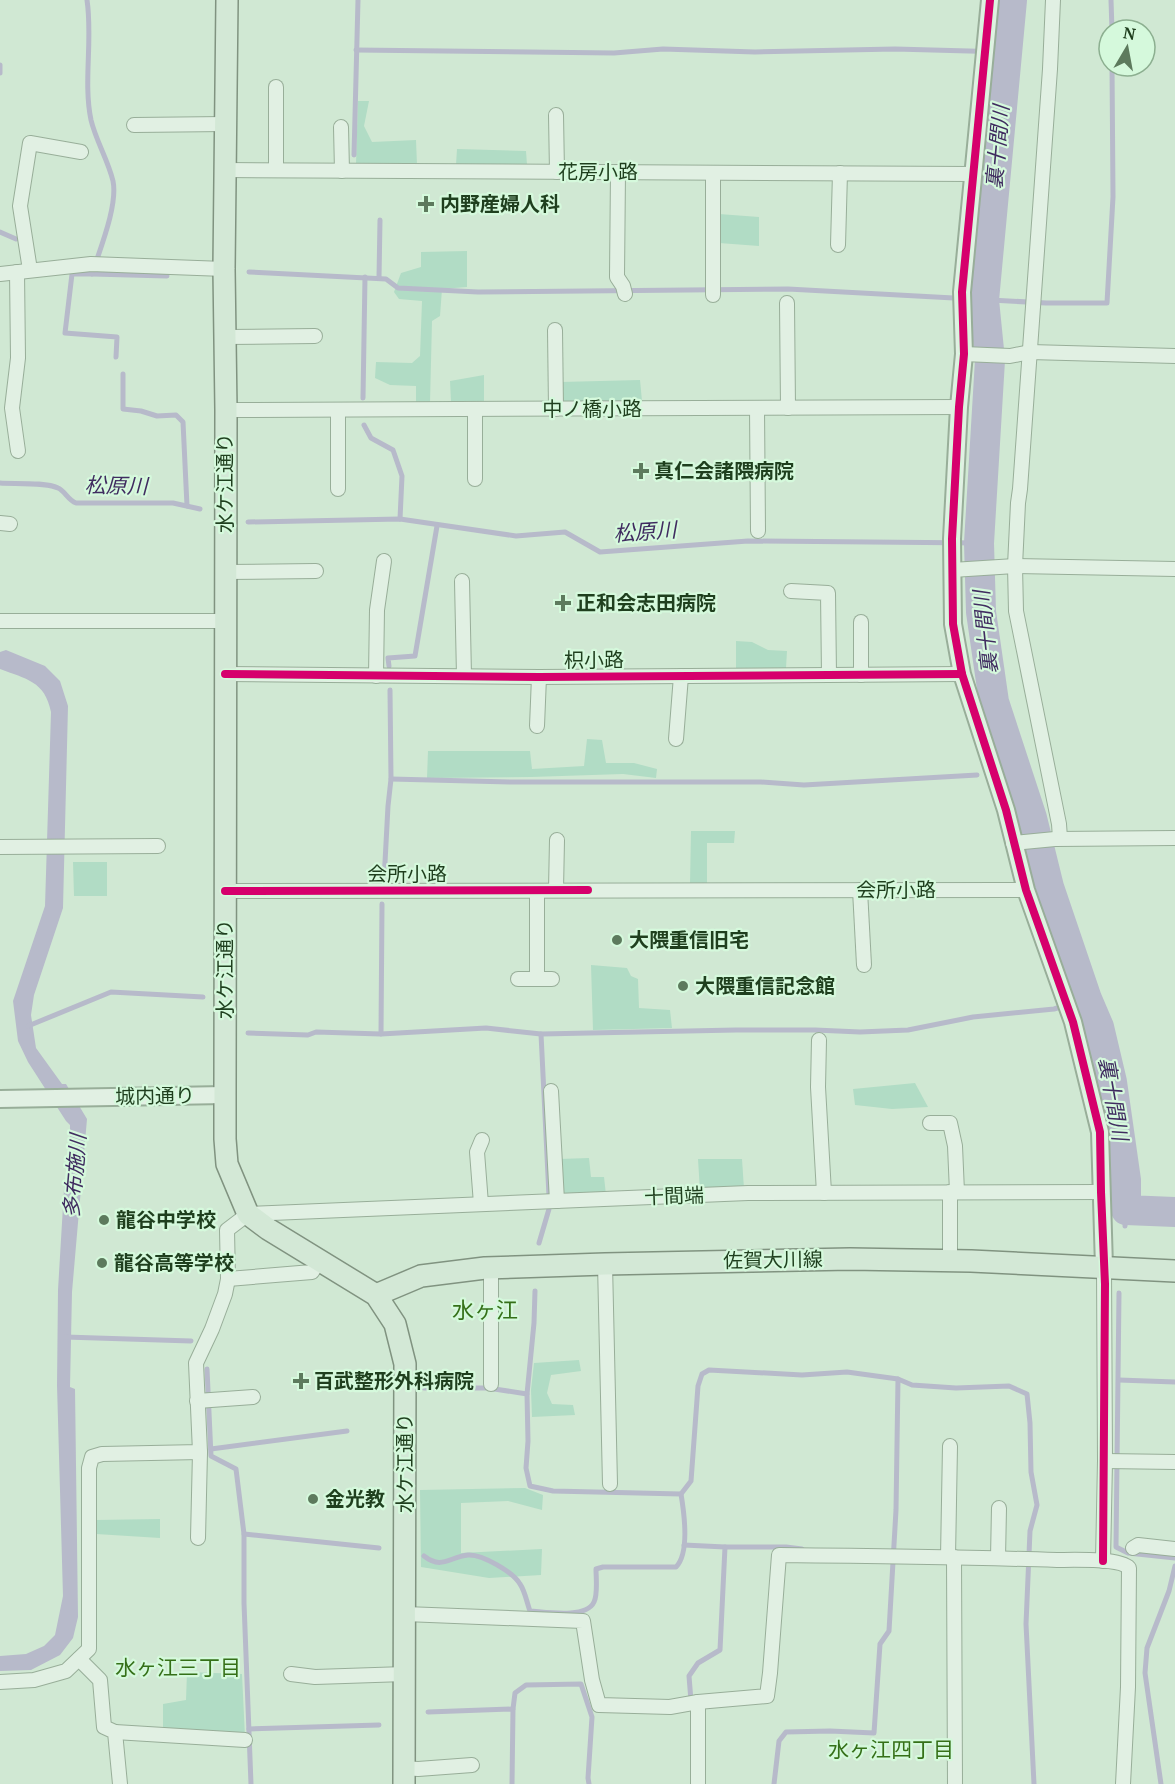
<svg xmlns="http://www.w3.org/2000/svg" width="1175" height="1784" viewBox="0 0 1175 1784" font-family="'PT Serif','Noto Sans JP',serif">
<rect width="100%" height="100%" fill="#d0e8d3"/>
<!-- green -->
<g fill="#b1dcc5">
<polygon points="358,101 369,101 364,126 372,142 416,140 417,165 356,164"/>
<polygon points="457,149 526,151 527,165 456,165"/>
<polygon points="719,214 759,217 759,246 719,243"/>
<polygon points="467,251 467,287 442,289 440,316 432,321 430,403 416,403 416,386 390,385 375,378 376,362 412,363 420,356 422,301 399,299 394,292 401,273 421,267 421,252"/>
<polygon points="484,375 484,402 451,402 450,381"/>
<polygon points="640,380 642,401 561,402 561,382"/>
<polygon points="736,641 752,642 768,650 787,651 786,668 736,668"/>
<polygon points="587,739 602,740 606,763 634,763 657,769 656,778 623,774 531,777 427,778 428,751 530,751 532,769 584,766"/>
<polygon points="691,831 735,831 734,843 707,843 707,883 690,884"/>
<polygon points="73,862 107,862 107,896 74,896"/>
<polygon points="591,965 627,968 631,976 638,979 639,1008 670,1010 672,1028 593,1030"/>
<polygon points="915,1083 928,1107 892,1109 855,1105 853,1089"/>
<polygon points="589,1158 591,1177 604,1177 606,1195 561,1197 559,1159"/>
<polygon points="698,1159 742,1159 744,1189 700,1191"/>
<polygon points="579,1360 581,1371 551,1375 547,1393 552,1404 573,1405 575,1415 532,1417 531,1390 534,1363"/>
<polygon points="525,1488 543,1495 542,1510 508,1501 461,1503 461,1553 542,1549 541,1575 489,1578 421,1567 420,1490"/>
<polygon points="160,1519 160,1538 96,1534 96,1520"/>
<polygon points="187,1672 242,1674 245,1737 163,1730 163,1704 186,1700"/>
</g>
<!-- water -->
<path fill="#b7baca" d="M6 650 45 666 60 681 68 706 63 908 34 995 31 1015 36 1048 62 1084H66L87 1119 72 1292 70 1387 75 1389 78 1617 73 1638 60 1655 31 1670 0 1671V1656L26 1654 44 1646 55 1635 63 1596 57 1385 58 1290 64 1189 70 1158V1125L66 1121 28 1062 18 1041 13 1001 45 906 51 712C45 681 26 679 0 669V652Z"/>
<g fill="none" stroke-linecap="round" stroke-linejoin="round">
<!-- stream -->
<g stroke="#b7baca" stroke-width="5">
<path d="M87 0C93 39 83 82 91 120 96 141 108 160 113 181 118 205 100 249 92 274L167 276"/>
<polyline points="1111,0 1112,30"/>
<polyline points="356,50 614,53 663,49 755,52 895,49 1006,52"/>
<polyline points="0,65 0,73"/>
<polyline points="354,155 358,0"/>
<polyline points="0,232 16,239"/>
<polyline points="249,272 386,279 398,288 478,292 788,289 1046,303 1107,303 1113,197 1112,66"/>
<polyline points="92,274 72,274 65,333 117,337 116,357"/>
<polyline points="379,278 380,220"/>
<polyline points="123,374 123,409 141,411 157,416 176,415 183,422 187,506"/>
<polyline points="363,398 365,277"/>
<polyline points="364,425 371,438 393,450 402,476 400,519"/>
<path d="M0 483C14 484 46 482 58 488 65 491 68 500 76 503H173L200 509"/>
<polyline points="248,522 400,519 516,536 565,532 600,552 748,541 979,543"/>
<polyline points="389,666 388,658 415,656 437,526"/>
<polyline points="391,779 510,782 761,782 804,785 977,775"/>
<polyline points="384,881 388,806 391,779 390,690"/>
<polyline points="28,1026 111,992 203,997"/>
<polyline points="248,1033 308,1035 316,1032 381,1034 486,1028 541,1034 736,1030 815,1030 860,1032 908,1030 973,1017 1054,1009 1087,999"/>
<polyline points="381,1034 382,904"/>
<polyline points="541,1034 549,1196"/>
<polyline points="1125,1226 1126,1210"/>
<polyline points="539,1243 549,1209"/>
<polyline points="1119,1293 1116,1547 1128,1553 1175,1558"/>
<polyline points="65,1337 191,1341"/>
<polyline points="207,1369 211,1456 236,1469 244,1534 244,1603 251,1784"/>
<polyline points="1119,1380 1175,1382"/>
<path d="M424 1388H488L527 1394 528 1441 526 1468 530 1486 553 1491 681 1494C684 1512 690 1553 676 1567H603L596 1569C596 1578 598 1594 594 1602 586 1619 546 1612 530 1611 527 1603 525 1591 520 1584 513 1572 482 1554 468 1555 449 1557 442 1570 424 1556"/>
<polyline points="527,1394 534,1323 535,1291"/>
<polyline points="211,1449 347,1431"/>
<polyline points="681,1494 691,1481 698,1386 702,1374 709,1370 802,1375 847,1372 898,1379 912,1385 956,1388 1009,1386 1027,1394 1030,1423 1031,1472 1037,1505 1030,1531 1026,1624 1034,1784"/>
<polyline points="244,1534 379,1548"/>
<polyline points="684,1545 725,1547 720,1650 698,1663 689,1676 691,1701"/>
<polyline points="725,1547 786,1547 802,1549"/>
<polyline points="513,1709 515,1693 526,1685 581,1684 592,1717 588,1778 589,1784"/>
<polyline points="428,1712 513,1709 512,1784"/>
<polyline points="249,1729 379,1725"/>
<polyline points="774,1784 779,1741 786,1732 830,1731 874,1733 880,1644 889,1631 896,1510 898,1379"/>
<polyline points="1161,1784 1145,1673 1147,1648 1169,1591 1175,1566"/>
</g>
<!-- river -->
<polyline stroke="#b7baca" stroke-width="30" points="1012,0 984,300 990,360 979,543 981,612 994,702 1032,818 1049,887 1087,999 1099,1027 1112,1082 1126,1180 1126,1210 1175,1212"/>
<defs>
<g id="minor">
<polyline points="1053,0 1050,69 1020,489 1018,503 1015,566 1016,611 1059,824 1060,838"/>
<polyline points="276,87 276,170"/>
<polyline points="556,115 557,172"/>
<polyline points="134,125 225,124"/>
<polyline points="341,127 342,171"/>
<polyline points="225,170 972,174"/>
<polyline points="618,172 617,277 623,286 625,294"/>
<polyline points="838,245 840,173"/>
<polyline points="30,270 20,206 30,143 81,152"/>
<polyline points="17,272 18,358 12,408 18,451"/>
<polyline points="0,274 91,264 224,269"/>
<polyline points="713,295 713,173"/>
<polyline points="787,303 788,408"/>
<polyline points="555,330 556,409"/>
<polyline points="225,337 315,336"/>
<polyline points="964,354 1010,356 1030,352 1175,356"/>
<polyline points="757,408 758,531"/>
<polyline points="226,410 959,407"/>
<polyline points="338,410 338,489"/>
<polyline points="475,479 475,409"/>
<polyline points="0,523 10,524"/>
<polyline points="952,570 1015,566 1175,569"/>
<polyline points="225,572 316,571"/>
<polyline points="462,581 464,676"/>
<polyline points="791,591 828,593 829,675"/>
<polyline points="0,621 224,621"/>
<polyline points="861,622 861,675"/>
<polyline points="225,674 539,677 962,674"/>
<polyline points="376,676 377,610 384,561"/>
<polyline points="537,726 539,677"/>
<polyline points="676,739 681,676"/>
<polyline points="1013,843 1055,839 1175,838"/>
<polyline points="0,847 158,846"/>
<polyline points="556,890 557,840"/>
<polyline points="860,890 864,965"/>
<polyline points="225,891 1026,890"/>
<polyline points="537,978 537,891"/>
<polyline points="518,979 552,979"/>
<polyline points="819,1040 818,1087 824,1193"/>
<polyline points="551,1091 557,1201"/>
<polyline points="930,1123 950,1123 955,1146 957,1192"/>
<polyline points="950,1192 950,1261"/>
<polyline points="481,1204 477,1152 482,1140"/>
<polyline points="605,1264 610,1484"/>
<polyline points="491,1268 491,1384"/>
<polyline points="228,1279 312,1272 319,1261"/>
<polyline points="197,1401 253,1397"/>
<polyline points="1105,1461 1175,1462"/>
<polyline points="198,1538 200,1452"/>
<polyline points="1133,1548 1138,1545 1175,1549"/>
<polyline points="948,1557 950,1446"/>
<polyline points="954,1557 955,1784"/>
<polyline points="998,1558 999,1508"/>
<polyline points="1103,1561 1105,1461 1104,1267"/>
<path d="M405 1614 583 1621 592 1680 599 1705 670 1707 698 1702 767 1696 770 1673 779 1555C872 1556 965 1557 1057 1560 1072 1560 1120 1558 1129 1568L1128 1687 1123 1784"/>
<polyline points="79,1659 100,1680 104,1727 115,1732 120,1784"/>
<polyline points="291,1674 315,1677 405,1674"/>
<polyline points="0,1682 34,1680 66,1671 89,1649 89,1468 92,1457 102,1454 200,1452 196,1363 212,1329 225,1294 228,1279 227,1230 248,1214 748,1193 1101,1192"/>
<polyline points="698,1702 698,1784"/>
<polyline points="115,1732 245,1740"/>
<polyline points="404,1768 418,1769 472,1765"/>
</g>
<g id="tertiary">
<polyline points="990,0 962,292 964,354 959,407 952,539 953,624 962,674 1006,810 1026,890 1073,1022 1100,1132 1104,1267"/>
<polyline points="0,1099 225,1095"/>
</g>
<g id="primary">
<polyline points="227,0 224,269 226,410 225,1095 225,1139 227,1164 248,1214 268,1229 376,1295 395,1324 405,1364 404,1784"/>
<polyline points="376,1295 421,1276 485,1268 605,1264 850,1259 971,1261 1175,1271"/>
</g>
</defs>
<!-- minor casing -->
<use href="#minor" stroke="#98ae99" stroke-width="16"/>
<!-- tertiary casing -->
<use href="#tertiary" stroke="#98ae99" stroke-width="20"/>
<!-- primary casing -->
<use href="#primary" stroke="#809380" stroke-width="24"/>
<!-- minor -->
<use href="#minor" stroke="#e1f0e3" stroke-width="14"/>
<!-- tertiary -->
<use href="#tertiary" stroke="#e1f0e3" stroke-width="16"/>
<!-- primary -->
<use href="#primary" stroke="#d3e8d6" stroke-width="21"/>
<defs>
<g id="cycleway">
<polyline points="990,0 962,292 964,354 959,407 952,539 953,624 962,674 1006,810 1026,890 1073,1022 1100,1132 1101,1192 1105,1284 1103,1561"/>
<polyline points="225,674 539,677 962,674"/>
<polyline points="225,891 588,890"/>
</g>
</defs>
<!-- cycleway casing -->
<use href="#cycleway" stroke="#d5f9dc" stroke-width="11"/>
<!-- cycleway -->
<use href="#cycleway" stroke="#d6006c" stroke-width="8"/>
</g>
<!-- markers -->
<g fill="#5d7a5d" stroke="#d5f9dc" stroke-width="2">
<path d="M423 195h6v6h6v6h-6v6h-6v-6h-6v-6h6z"/>
<path d="M638 462h6v6h6v6h-6v6h-6v-6h-6v-6h6z"/>
<path d="M560 594h6v6h6v6h-6v6h-6v-6h-6v-6h6z"/>
<circle cx="617" cy="940" r="6"/>
<circle cx="683" cy="986" r="6"/>
<circle cx="104" cy="1220" r="6"/>
<circle cx="102" cy="1263" r="6"/>
<path d="M298 1372h6v6h6v6h-6v6h-6v-6h-6v-6h6z"/>
<circle cx="313" cy="1499" r="6"/>
</g>
<g text-anchor="middle" stroke-width="4.5" stroke-linejoin="round" paint-order="stroke">
<!-- street labels -->
<g font-size="20" fill="#1f3f1e" stroke="#d5f9dc">
<text x="598" y="179">花房小路</text>
<text x="592" y="416">中ノ橋小路</text>
<text transform="translate(225 483) rotate(-90)" y="7">水ケ江通り</text>
<text x="594" y="667">枳小路</text>
<text x="407" y="881">会所小路</text>
<text x="896" y="897">会所小路</text>
<text transform="translate(225 969) rotate(-90)" y="7">水ケ江通り</text>
<text transform="translate(155 1096) rotate(-1)" y="7">城内通り</text>
<text transform="translate(674 1196) rotate(-2)" y="7">十間端</text>
<text transform="translate(773 1260) rotate(-1)" y="7">佐賀大川線</text>
<text transform="translate(405 1463) rotate(-90)" y="7">水ケ江通り</text>
</g>
<!-- poi labels -->
<g font-size="20" font-weight="bold" fill="#1f3f1e" stroke="#d5f9dc" text-anchor="start">
<text x="440" y="211">内野産婦人科</text>
<text x="654" y="478">真仁会諸隈病院</text>
<text x="576" y="610">正和会志田病院</text>
<text x="629" y="947">大隈重信旧宅</text>
<text x="695" y="993">大隈重信記念館</text>
<text x="116" y="1227">龍谷中学校</text>
<text x="114" y="1270">龍谷高等学校</text>
<text x="314" y="1388">百武整形外科病院</text>
<text x="325" y="1506">金光教</text>
</g>
<!-- water labels -->
<g font-size="21" font-style="italic" fill="#402c60" stroke="#d5f9dc">
<text transform="translate(998 147) rotate(-85)" y="7">裏十間川</text>
<text transform="translate(116 486) rotate(1)" y="7">松原川</text>
<text transform="translate(645 532) rotate(-4)" y="7">松原川</text>
<text transform="translate(986 632) rotate(-96)" y="7">裏十間川</text>
<text transform="translate(1113 1099) rotate(80)" y="7">裏十間川</text>
<text transform="translate(75 1176) rotate(-85)" y="7">多布施川</text>
</g>
<!-- neighbourhood labels -->
<g font-size="21" fill="#357018" stroke="#d5f9dc">
<text x="178" y="1675">水ヶ江三丁目</text>
<text x="891" y="1757">水ヶ江四丁目</text>
</g>
<!-- quarter labels -->
<g font-size="22" fill="#357018" stroke="#d5f9dc">
<text x="485" y="1318">水ヶ江</text>
</g>
</g>
<!-- north arrow -->
<g transform="translate(1127 48) rotate(10)"><circle r="28" fill="#d5f9dc" stroke="#8caf90" stroke-width="1.5"/>
<path d="M0-4.5L10 22L0 15L-10 22Z" fill="#5d7a5d"/>
<text y="-9" font-size="16" font-weight="bold" text-anchor="middle" fill="#1f3f1e">N</text>
</g>
</svg>
